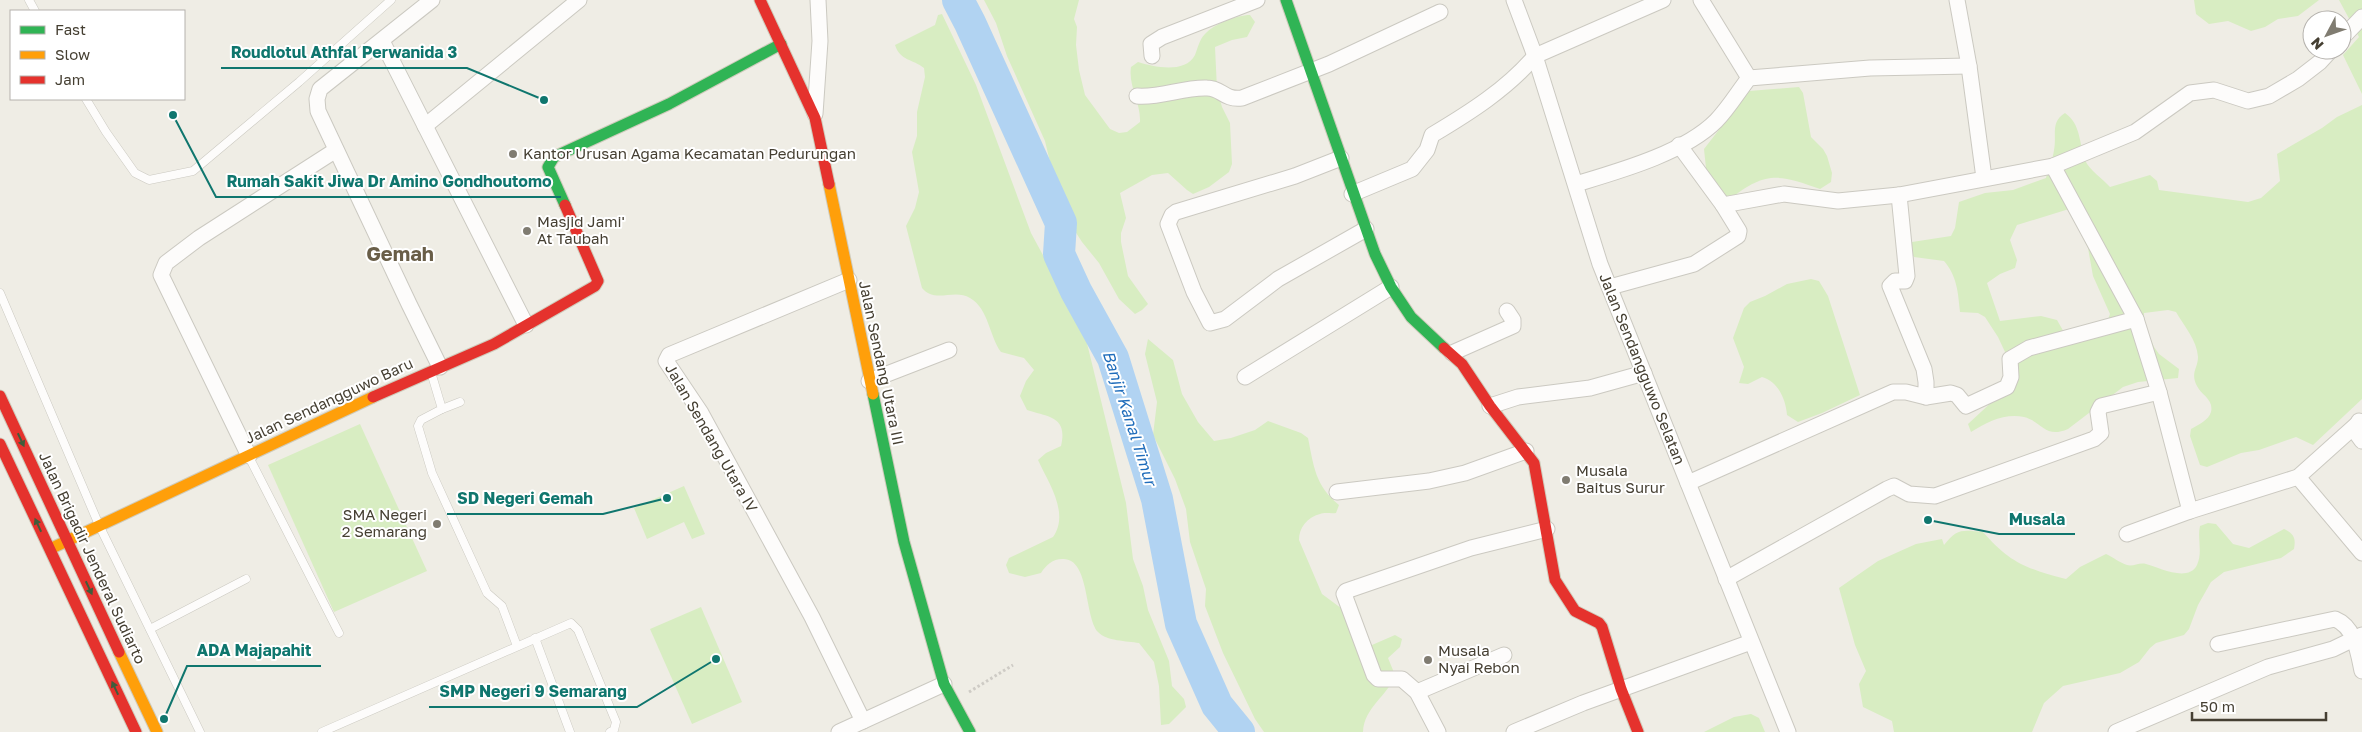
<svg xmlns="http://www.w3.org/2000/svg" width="2362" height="732" viewBox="0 0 2362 732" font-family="'Golos Text',sans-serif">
<rect width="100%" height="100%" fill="#efede5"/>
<!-- green -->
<g fill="#d8edc2" fill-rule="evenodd">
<path d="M984 0H1079L1074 19 1077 27 1076 45 1079 70 1085 95 1110 129 1119 133 1127 132 1140 122C1141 103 1128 86 1131 67L1138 62C1154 67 1185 74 1195 55 1198 48 1199 40 1205 34 1214 24 1237 15 1250 15L1255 22 1247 37 1232 40 1215 47 1217 89 1222 107 1230 123 1232 164 1229 172 1209 187 1193 194 1187 190 1168 173 1152 175 1120 193 1126 218 1121 233V242L1128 276 1148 304 1142 310 1135 314 1119 299 1099 263 1082 242 1073 228 1057 191 1045 141 1007 56 996 23Z"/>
<polygon points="2194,0 2319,0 2298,16 2278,19 2265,27 2251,31 2228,21 2209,24 2196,14"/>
<polygon points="2339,0 2362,0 2362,94 2343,55 2359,37"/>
<path d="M942 14 976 85 1031 233 1084 331 1126 503 1133 559 1143 586 1148 610 1169 661 1172 686 1184 699 1186 707 1169 724 1161 725 1159 686 1154 662 1139 643C1127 641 1106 641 1098 632 1084 616 1090 557 1062 559 1053 559 1046 565 1041 573L1025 577 1009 573 1006 565 1009 558 1053 537C1070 513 1048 482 1038 460L1046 453 1061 446C1068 416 1048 417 1027 410L1020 396 1026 381 1034 370 1024 358 1001 352C989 336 989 309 970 298 954 288 935 304 922 288L906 226 915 208 919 192 912 152 917 136V112L925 77 924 68C913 59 900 61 895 45L935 25 938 15Z"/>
<path d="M1799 87 1803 93 1811 137 1823 149 1827 156 1832 173 1831 182 1820 189C1779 174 1765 171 1729 200L1708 187 1704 149 1749 91Z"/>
<path d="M2362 105V399L2313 445 2296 437 2259 450 2241 453 2207 467 2200 465 2190 436 2191 429C2198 425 2209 420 2211 412 2214 399 2201 395 2197 386 2190 373 2198 368 2198 357 2197 340 2184 326 2176 312L2168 310 2144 313V323L2154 347 2159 354 2179 369 2178 378 2138 382 2123 387 2068 429C2045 439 2043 422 2024 417 2005 413 1987 422 1971 432L1968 424 2010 385 2013 369 1998 337 1985 317 1978 313 1960 312C1958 292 1957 276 1944 261L1914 257 1910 250 1912 242 1951 236 1955 228 1959 202 1985 193 2013 190 2046 178C2048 169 2053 159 2054 150 2057 135 2050 122 2065 113 2081 124 2079 143 2085 160 2089 170 2103 179 2110 187L2150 175 2157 181 2159 190 2248 202 2261 198 2280 181 2277 154 2322 128 2337 117ZM2069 209 2088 248 2093 276 2110 314 2104 331 2065 334 2057 320 2041 316 2000 321 1987 283 2000 274 2015 268 2017 260 2010 240 2017 225Z"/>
<path d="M1811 279 1819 281 1828 296 1860 395 1822 413 1798 422 1787 415C1786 400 1778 381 1762 377L1748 384 1739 383 1744 367 1733 338 1744 308 1750 302 1765 296 1787 284Z"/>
<path d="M1148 339 1173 360 1182 394 1198 422 1214 441 1231 438 1255 430 1268 421 1301 433 1308 438C1314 467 1315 485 1339 505L1336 513C1331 514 1325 512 1320 514 1307 517 1299 528 1299 540L1322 594 1349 614 1365 641 1372 645 1395 635 1402 639 1400 647 1388 658 1395 675C1388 696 1364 707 1363 732H1264L1255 719 1223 653 1205 606 1206 589 1190 542 1186 509 1175 479 1153 435 1157 402 1145 354Z"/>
<polygon points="360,424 427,571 334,612 268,465"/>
<polygon points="684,486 705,534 692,539 684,522 647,539 634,508"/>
<path d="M2208 523 2216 524 2233 544 2249 548 2284 529C2294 534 2296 538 2294 549L2281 558 2224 572 2211 582 2198 605 2189 629 2184 635 2156 643 2150 648 2139 662 2120 673 2063 686 2044 703 2032 732H1894L1892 721 1863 707 1859 684 1866 671 1855 645 1839 588 1878 561 1916 544 1942 539 1944 545C1957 528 1963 530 1983 532 2010 563 2027 569 2066 579L2080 567 2106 554C2113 557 2120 563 2127 565 2133 567 2139 562 2146 564 2158 567 2188 583 2197 565 2203 552 2197 539 2200 526Z"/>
<polygon points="701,607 742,702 692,724 650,629"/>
<polygon points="1751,714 1759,718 1765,732 1704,732 1734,717"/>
</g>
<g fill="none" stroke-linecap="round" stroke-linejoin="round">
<!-- river -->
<polyline stroke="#b1d3f2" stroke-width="32" points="958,0 970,23 1061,223 1059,254 1076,291 1113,358 1157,499 1181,624 1217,705 1239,732"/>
<defs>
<g id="lane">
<polyline points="29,0 35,11"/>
<polyline points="86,99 106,132 135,173 149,180 193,171 299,82 391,0"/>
<polyline points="0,293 99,525 200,732"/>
<polyline points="431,372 442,409 421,420 418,426 432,473 487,593 502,606 517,646"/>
<polyline points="442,409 460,402"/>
<polyline points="249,457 339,633"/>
<polyline points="150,629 246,579"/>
<polyline points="535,638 570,732"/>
<polyline points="322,732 571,623 578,630 616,722 614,730 610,732"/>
</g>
<g id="street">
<polyline points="432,0 320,89 317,99 318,111 409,304 440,367"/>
<polyline points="1514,0 1535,56 1600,264 1788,732"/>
<polyline points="1701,0 1749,78"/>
<polyline points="1957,0 1969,66 1984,178"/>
<polyline points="2342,38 2362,17"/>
<polyline points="382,41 526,325"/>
<polyline points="1152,56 1151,44 1162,37 1257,0"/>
<path d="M1137 96C1161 98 1183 87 1207 88 1222 88 1223 100 1242 98L1329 64 1440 12"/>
<polyline points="815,114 820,41 818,0"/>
<polyline points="425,126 579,0"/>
<polyline points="1679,145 1723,205 1784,194 1838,201 1899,195 2053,166 2135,132 2190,93 2214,90 2248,101 2269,96 2298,79 2320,62 2331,50"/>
<polyline points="1341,158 1295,176 1176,212 1172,215 1168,224 1194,292 1210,323 1225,319 1278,279 1366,229"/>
<polyline points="2053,166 2136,319 2159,392 2190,511 2298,477 2356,425"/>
<path d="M1576 184C1619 171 1684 153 1716 121 1728 109 1738 92 1749 78L1870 68 1969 66"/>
<path d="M1352 194 1412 169 1427 150 1432 135C1469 113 1507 89 1535 56L1663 0"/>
<polyline points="849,280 669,355 666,361 701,413 812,617 863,721"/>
<polyline points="1610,287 1694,264 1738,236 1739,231 1723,205"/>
<polyline points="1452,353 1513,326 1513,320 1507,311"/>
<polyline points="1245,377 1391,287"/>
<polyline points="869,381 949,350"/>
<polyline points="1926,397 1951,393 1957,395 1966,406 2007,387 2011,377 2010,359 2029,348 2136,319"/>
<polyline points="1490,406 1518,397 1590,388 1644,373"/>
<polyline points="2359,421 2354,430 2362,441"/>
<polyline points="249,456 161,275 166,263 199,238 336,150"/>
<polyline points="2298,477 2362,553"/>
<polyline points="1688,483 1893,392 1906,392 1926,397 1926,382 1924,369 1890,286 1895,281 1905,281 1907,276 1899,195"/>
<polyline points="1337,492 1429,481 1465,473 1526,451"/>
<polyline points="2127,534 2190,511"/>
<polyline points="1726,579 1887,489 1894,486 1909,494 1935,496 2094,439 2101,433 2098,412 2101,406 2159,392"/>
<path d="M2218 644 2335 619C2355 627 2358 652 2362 671"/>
<polyline points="1417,692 1504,655"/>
<polyline points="839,732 944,684"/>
<polyline points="1438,732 1417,692 1402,679 1378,679 1374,675 1344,594 1346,591 1471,548 1547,529"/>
<polyline points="1514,732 1583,703 1751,642"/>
<polyline points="2116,732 2268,667 2333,649 2362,635"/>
</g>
<g id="fast">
<polyline points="1286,0 1375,254 1391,287 1411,317 1444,348"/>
<polyline points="565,205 548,167 554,157 669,104 781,44"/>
<polyline points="873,394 904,542 944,684 970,732"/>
</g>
<g id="slow">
<polyline points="829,184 873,394"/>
<polyline points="52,548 373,397"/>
<polyline points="119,652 157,732"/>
</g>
<g id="jam">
<polyline points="760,0 815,118 829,184"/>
<polyline points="1444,348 1462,364 1490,406 1534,463 1555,580 1575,611 1599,623 1602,627 1621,689 1638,732"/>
<polyline points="0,396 119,652"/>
<polyline points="373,397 494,344 595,286 598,281 565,205"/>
<polyline points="0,444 136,732"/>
</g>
</defs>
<!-- lane casing -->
<use href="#lane" stroke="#cbc9c1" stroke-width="9"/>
<!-- street casing -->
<use href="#street" stroke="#cbc9c1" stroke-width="17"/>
<!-- fast casing -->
<use href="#fast" stroke="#cfcbbb" stroke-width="13"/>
<!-- slow casing -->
<use href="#slow" stroke="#cfcbbb" stroke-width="13"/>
<!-- jam casing -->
<use href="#jam" stroke="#cfcbbb" stroke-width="13"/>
<!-- path -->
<polyline stroke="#cecbc5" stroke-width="3" stroke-dasharray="2.5 2.5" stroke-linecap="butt" points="969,692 1013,665"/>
<!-- lane -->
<use href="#lane" stroke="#fdfcfb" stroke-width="8"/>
<!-- street -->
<use href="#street" stroke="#fdfcfb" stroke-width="15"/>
<!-- fast -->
<use href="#fast" stroke="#30b455" stroke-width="11"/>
<!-- slow -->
<use href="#slow" stroke="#ff9f0a" stroke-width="11"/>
<!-- jam -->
<use href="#jam" stroke="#e5322d" stroke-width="11"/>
</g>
<!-- one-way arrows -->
<defs><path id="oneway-solid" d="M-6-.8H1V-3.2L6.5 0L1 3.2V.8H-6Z" transform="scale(1.25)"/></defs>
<g fill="#405c3b">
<use href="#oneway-solid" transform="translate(21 440) rotate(65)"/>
<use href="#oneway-solid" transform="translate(38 525) rotate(-115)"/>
<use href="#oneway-solid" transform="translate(89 588) rotate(65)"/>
<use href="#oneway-solid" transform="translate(115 688) rotate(-115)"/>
</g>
<!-- markers -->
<g fill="#807c71" stroke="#fff" stroke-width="2">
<circle cx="513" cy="154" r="5"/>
<circle cx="527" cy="231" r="5"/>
<circle cx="1566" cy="480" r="5"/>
<circle cx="437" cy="524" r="5"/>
<circle cx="1428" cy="660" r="5"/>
</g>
<g text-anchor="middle" stroke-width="4" stroke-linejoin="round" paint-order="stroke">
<!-- poi labels -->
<g font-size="15" fill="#453f32" stroke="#fff" text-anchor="start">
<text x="523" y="159">Kantor Urusan Agama Kecamatan Pedurungan</text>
<text x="537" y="227">Masjid Jami'<tspan x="537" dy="17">At Taubah</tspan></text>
<text x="1576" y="476">Musala<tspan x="1576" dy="17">Baitus Surur</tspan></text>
<text x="427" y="520" text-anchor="end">SMA Negeri<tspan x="427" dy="17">2 Semarang</tspan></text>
<text x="1438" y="656">Musala<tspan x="1438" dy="17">Nyai Rebon</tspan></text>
</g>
<!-- street labels -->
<g font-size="15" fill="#453f32" stroke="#fff">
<text transform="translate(881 363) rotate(78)" y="5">Jalan Sendang Utara III</text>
<text transform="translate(1642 369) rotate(68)" y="5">Jalan Sendangguwo Selatan</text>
<text transform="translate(329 401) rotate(-25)" y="5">Jalan Sendangguwo Baru</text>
<text transform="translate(711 438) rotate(60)" y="5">Jalan Sendang Utara IV</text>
<text transform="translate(92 558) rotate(65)" y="5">Jalan Brigadir Jenderal Sudiarto</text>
</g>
<!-- water labels -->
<g font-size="16" font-style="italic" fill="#206dbb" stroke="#fff">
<text transform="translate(1130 418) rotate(72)" y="6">Banjir Kanal Timur</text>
</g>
<!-- district labels -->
<g font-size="20" font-weight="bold" fill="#695e48" stroke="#fff">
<text x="400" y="261">Gemah</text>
</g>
</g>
<!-- callouts -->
<path fill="none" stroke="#0f766e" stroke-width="2" d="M544 100L467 68H221M173 115L216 197H561M667 498L603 514H447M1928 520L1999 534H2075M164 719L187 666H321M716 659L637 707H429"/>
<g fill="#0f766e" stroke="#fff" stroke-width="2">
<circle cx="544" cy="100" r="5"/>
<circle cx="173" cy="115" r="5"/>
<circle cx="667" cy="498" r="5"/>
<circle cx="1928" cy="520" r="5"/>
<circle cx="164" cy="719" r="5"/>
<circle cx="716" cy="659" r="5"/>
</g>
<g font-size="16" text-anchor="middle" font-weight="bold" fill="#0f766e" stroke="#fff" stroke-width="4" stroke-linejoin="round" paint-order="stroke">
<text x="344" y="58">Roudlotul Athfal Perwanida 3</text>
<text x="389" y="187">Rumah Sakit Jiwa Dr Amino Gondhoutomo</text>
<text x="525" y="504">SD Negeri Gemah</text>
<text x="2037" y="525">Musala</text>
<text x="254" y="656">ADA Majapahit</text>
<text x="533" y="697">SMP Negeri 9 Semarang</text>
</g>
<!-- legend -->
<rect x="10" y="10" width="175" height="90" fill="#ffffff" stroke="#b5b2ad"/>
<rect x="20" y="26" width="25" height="8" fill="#30b455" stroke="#b5b2ad"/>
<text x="55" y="35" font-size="15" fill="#453f32">Fast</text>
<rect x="20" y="51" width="25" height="8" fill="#ff9f0a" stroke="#b5b2ad"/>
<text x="55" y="60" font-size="15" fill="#453f32">Slow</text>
<rect x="20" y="76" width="25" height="8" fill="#e5322d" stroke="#b5b2ad"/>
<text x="55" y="85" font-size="15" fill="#453f32">Jam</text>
<!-- north arrow -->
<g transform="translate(2327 35) rotate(229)"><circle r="24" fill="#ffffff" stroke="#b5b2ad"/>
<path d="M0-4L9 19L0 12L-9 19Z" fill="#807c71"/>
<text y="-8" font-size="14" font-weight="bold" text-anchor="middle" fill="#453f32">N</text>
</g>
<!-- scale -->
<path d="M2192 712v8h134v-8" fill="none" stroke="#453f32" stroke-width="2.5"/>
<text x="2200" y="712" font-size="15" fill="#453f32" stroke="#ffffff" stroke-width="4" paint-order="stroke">50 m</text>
</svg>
